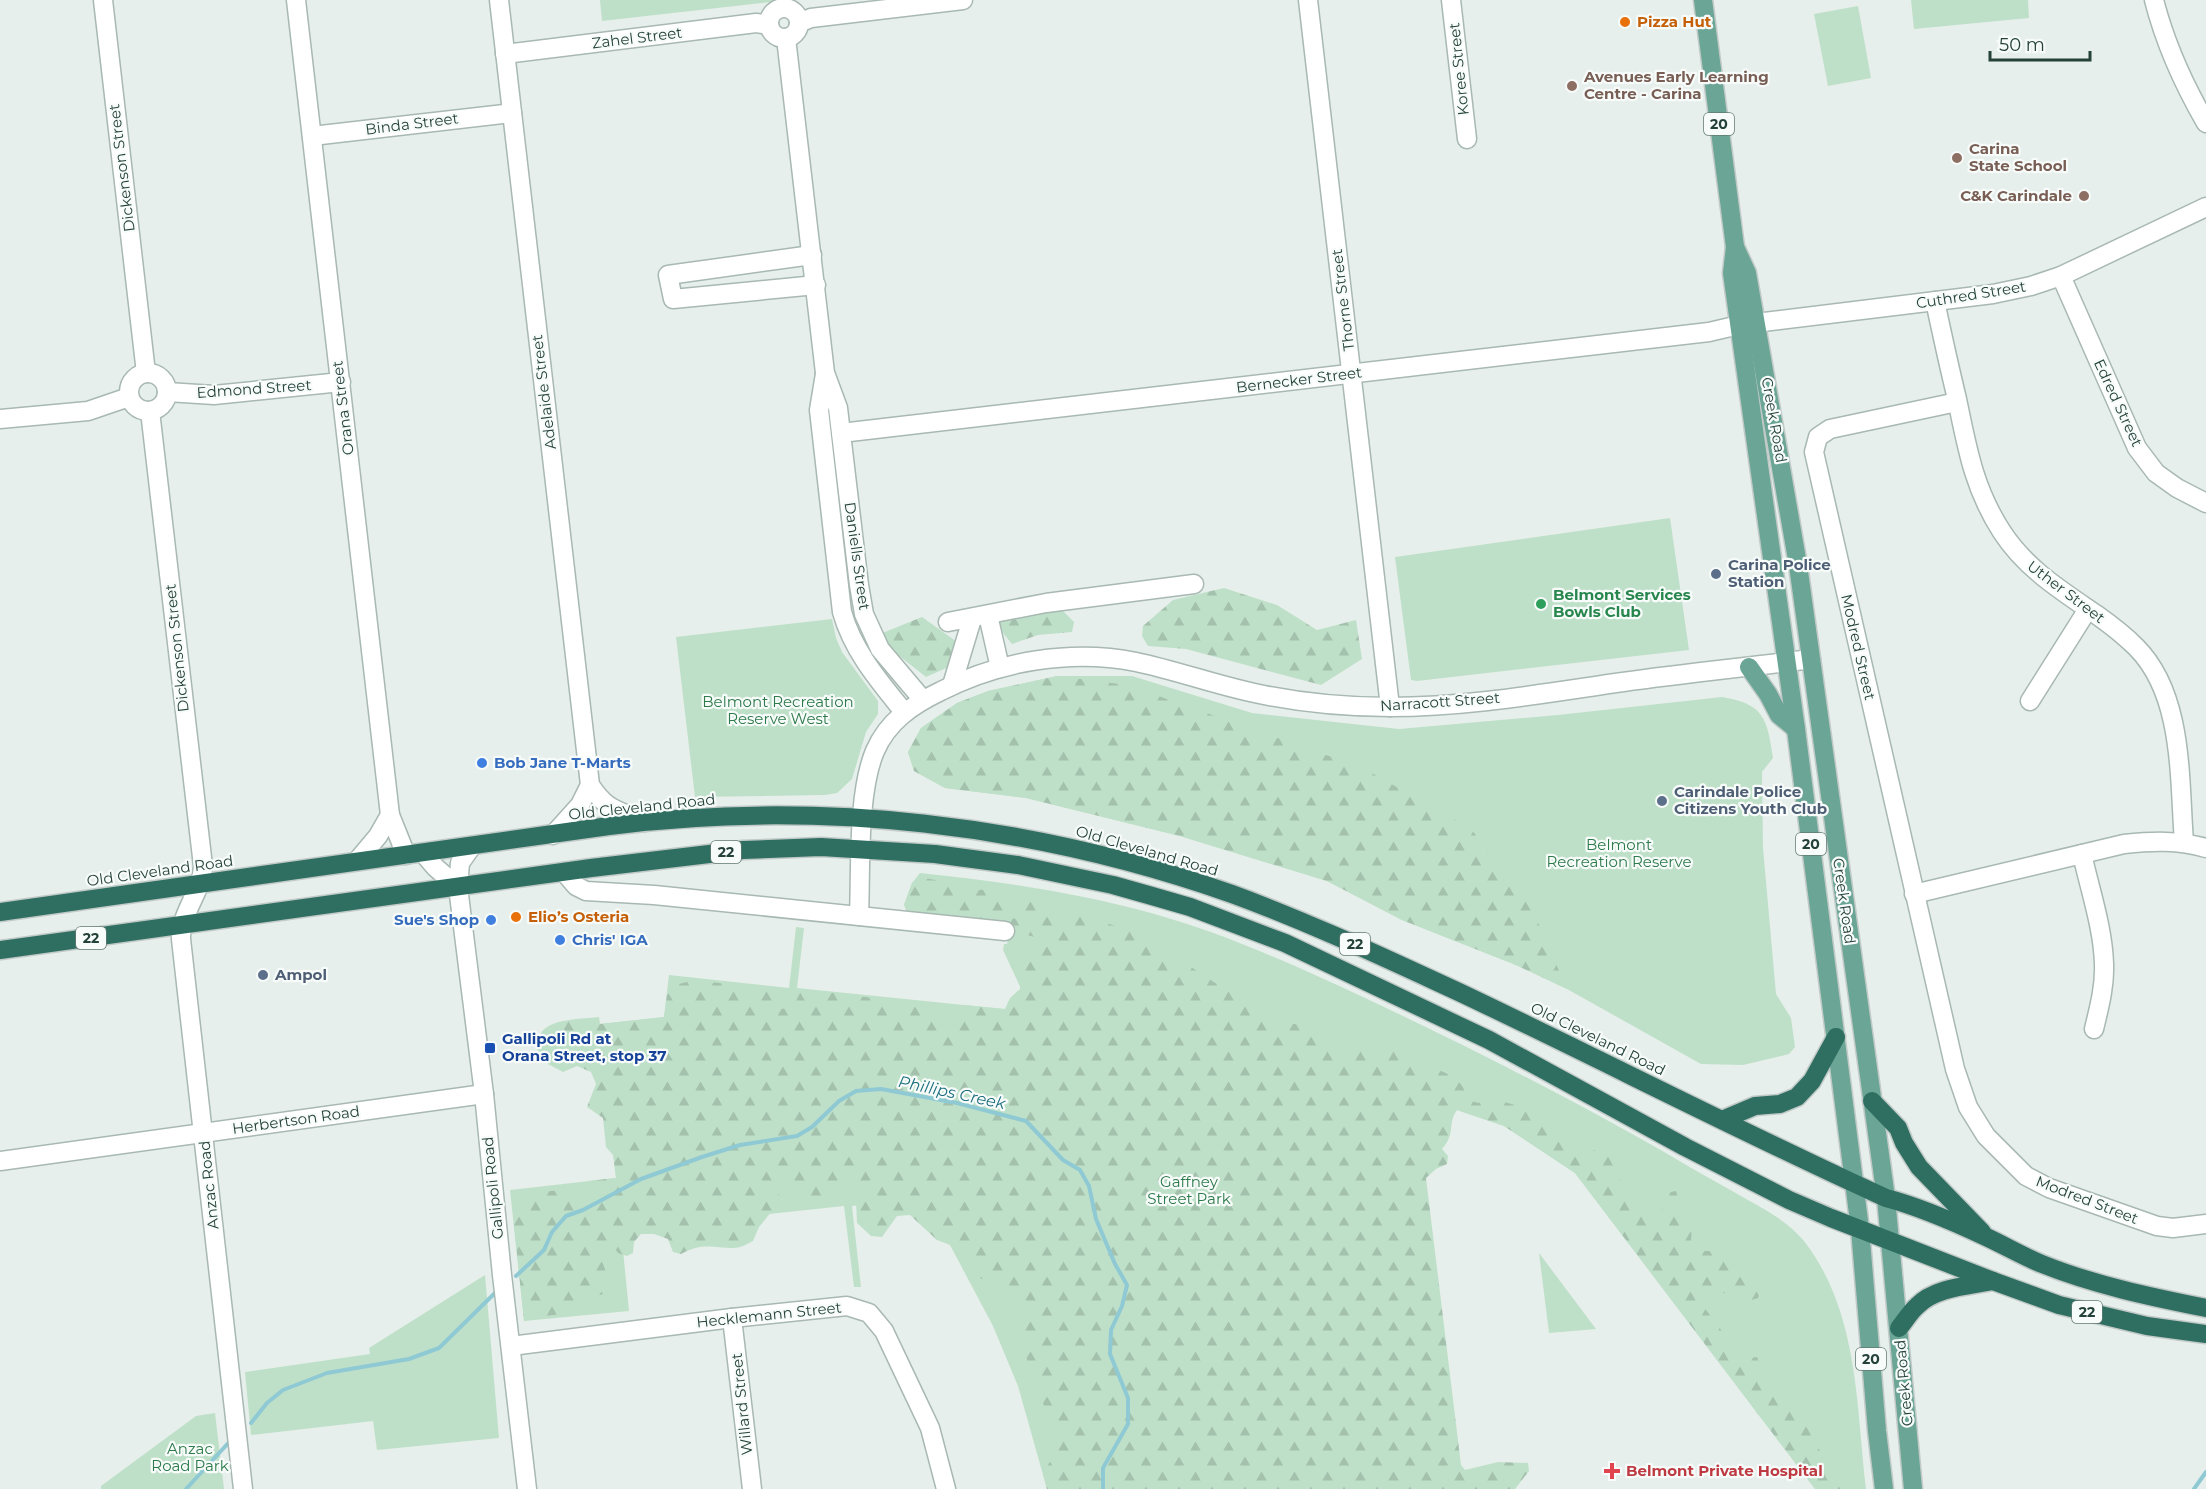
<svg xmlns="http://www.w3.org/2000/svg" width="2206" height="1489" viewBox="0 0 2206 1489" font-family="Montserrat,sans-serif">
<defs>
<pattern id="forest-firs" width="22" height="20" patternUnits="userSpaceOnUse" patternTransform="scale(1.5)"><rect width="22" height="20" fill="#bfe0c8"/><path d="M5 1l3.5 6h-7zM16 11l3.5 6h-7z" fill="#a4c1ad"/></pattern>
</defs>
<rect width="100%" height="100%" fill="#e6efeb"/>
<!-- green -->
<g fill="#bfe0c8">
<polygon points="600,0 788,0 602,21"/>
<polygon points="1911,0 2028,0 2029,18 1914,29"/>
<polygon points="1858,6 1871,78 1828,86 1814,14"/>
<polygon points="1670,518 1689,650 1417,681 1411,680 1395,557"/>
<polygon points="832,619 836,638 842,652 878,701 878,714 866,732 852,779 837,793 825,795 695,797 676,637"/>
<path d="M1057 676H1132L1252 713 1399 729 1558 715 1722 697C1764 704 1767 718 1773 758L1762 772 1763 848 1776 994 1791 1018 1795 1047 1789 1054 1743 1065 1701 1064 1567 989 1516 965 1402 920 1327 881 1180 836 1026 798 945 788 914 771 908 752 921 728 957 703 988 691Z"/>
<path d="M920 873C998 881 1075 892 1151 913 1224 933 1294 965 1363 997 1463 1044 1562 1094 1659 1149 1684 1164 1709 1178 1734 1192 1759 1207 1785 1218 1804 1241 1859 1312 1856 1405 1866 1489H1815L1575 1173 1504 1126 1457 1110 1047 1489 1018 1386 993 1326 925 1198 852 1206 861 1287H854L844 1206 621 1230 629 1311 524 1321 510 1190 616 1178 600 1024 664 1017 669 975 789 988 796 927 804 928 797 988 1032 1012 1003 950 1004 944H1007L1010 927 904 905 912 883Z"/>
<polygon points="1539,1253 1596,1329 1549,1333"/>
<polygon points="485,1275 499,1438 377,1450 373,1421 251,1435 245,1372 370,1354 369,1348"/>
<polygon points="215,1413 224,1489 101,1489 101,1486 196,1416"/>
</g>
<!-- forest -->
<g fill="url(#forest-firs)">
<polygon points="1224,588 1277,605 1317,630 1356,620 1362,659 1321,685 1186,649 1148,646 1142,636 1143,626 1173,600"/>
<polygon points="1060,608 1074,622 1072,632 1038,635 1012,644 1003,633 999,620"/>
<polygon points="922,617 957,642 953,665 926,677 888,647 880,634"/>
<polygon points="1057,676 1127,685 1363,768 1471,829 1529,902 1567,989 1516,965 1402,920 1327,881 1180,836 1026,798 945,788 914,771 908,752 921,728 957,703 988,691"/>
<path d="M924 878 941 881 957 891 968 894 979 890 993 889 1005 896 1015 906 1010 913 1012 918 1016 919 1020 915 1022 900 1044 898 1054 904 1055 914 1060 918 1069 915 1070 911 1134 932 1170 953 1268 1018 1293 1024 1308 1025 1329 1041 1343 1047 1394 1051 1455 1077 1463 1087 1469 1100 1478 1103 1492 1098 1521 1107 1564 1134 1582 1156 1594 1150 1607 1154 1624 1187 1660 1222 1664 1215 1660 1204 1665 1193 1676 1191 1681 1208 1693 1221 1691 1240 1700 1251H1716L1723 1246 1732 1255 1740 1276 1749 1278 1761 1287 1758 1298 1741 1303C1725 1295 1712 1282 1694 1289L1700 1302 1725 1335 1726 1354 1737 1365 1744 1359 1757 1357 1764 1375 1801 1414 1818 1448 1853 1489H1815L1575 1173 1504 1126 1457 1110C1447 1124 1456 1134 1442 1149L1448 1156 1447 1164 1436 1169 1426 1178 1461 1465 1465 1470 1498 1462 1528 1463 1529 1471 1515 1489H1047L1043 1474 1052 1458 1060 1436 1047 1414 1019 1338 1024 1309 1003 1290 980 1278 959 1251 950 1245 937 1240 910 1215 897 1216 882 1237 871 1236 857 1223 856 1201 854 1190 848 1186C845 1190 842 1195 838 1198 827 1204 798 1204 788 1197 790 1186 790 1178 781 1171L776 1174 775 1183 779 1193 777 1205 759 1227 753 1241C747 1244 741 1248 734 1248 712 1248 703 1242 681 1254L673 1252 668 1239 654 1234H641L634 1242 633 1253 627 1256 618 1253 612 1244 604 1242 599 1250 608 1279 603 1294 586 1300 579 1310 524 1321 514 1224C529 1203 533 1189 561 1191L586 1215 597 1210 602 1202 594 1189 587 1185 588 1181 616 1178 613 1155 606 1147 603 1118 587 1107 596 1084 591 1072 577 1066 563 1072 548 1064 537 1049C538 1045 538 1039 540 1035 547 1018 584 1019 599 1017L600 1024 664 1017 667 995 679 984 694 980 769 989 774 1005 781 1009 793 1007 802 989 920 1004 921 1015 962 1021 968 1018 961 1006 964 1005 1005 1009 1010 998 1020 989V986L1009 962 1010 959H1019L1025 948 1035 943 1038 938 1027 935 1010 924 908 915 904 905 912 883Z"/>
</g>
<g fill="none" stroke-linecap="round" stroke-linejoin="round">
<!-- stream -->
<g stroke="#8ec9d4" stroke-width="4">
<polyline points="516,1276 544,1250 552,1232 566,1216 583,1210 641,1179 702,1157 740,1145 797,1136 812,1127 839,1101 856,1091 881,1089 957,1103 1026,1121 1063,1160 1080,1170 1089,1186 1096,1219 1115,1264 1127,1285 1122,1306 1111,1330 1110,1354 1128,1398 1128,1424 1103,1468 1103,1489"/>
<polyline points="251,1423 267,1403 283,1390 327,1373 409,1359 439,1348 497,1291"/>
<polyline points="186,1489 232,1439"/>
<polyline points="2194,1489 2206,1472"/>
</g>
<defs>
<g id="minor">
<polyline points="103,0 146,373"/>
<polyline points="296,0 390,815 406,855"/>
<path d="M499 0 590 785C608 812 617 809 645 822"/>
<polyline points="1308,0 1390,707"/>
<polyline points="1451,0 1467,139"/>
<path d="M2154 0C2165 43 2184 85 2206 123"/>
<circle cx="784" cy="23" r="15"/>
<polyline points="799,23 811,18 963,0"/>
<polyline points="786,38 825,373 838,408 859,585 864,614 880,649 923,700"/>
<polyline points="505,54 756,23 769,25"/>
<polyline points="312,136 512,113"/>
<polyline points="812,255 668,275 673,299 816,285"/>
<polyline points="2061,276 2137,448 2156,473 2177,488 2206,503"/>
<path d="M1935 301C1942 334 1949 366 1957 399 1967 448 1974 489 2002 532 2026 569 2062 591 2097 615 2111 625 2124 635 2136 647 2184 695 2179 779 2184 842"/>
<circle cx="148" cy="392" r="19"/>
<path d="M825 374 819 410 842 612C853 651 879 681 904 712"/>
<polyline points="167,392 214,395 341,382"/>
<polyline points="1957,402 1830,429 1818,437 1814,452 1955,1069 1968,1107 1986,1136 2026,1176 2049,1188 2157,1226 2173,1228 2206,1224"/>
<path d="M150 411 203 866C202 892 180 913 181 939L243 1489"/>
<polyline points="0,419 88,411 129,397"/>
<polyline points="841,433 1709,332 1739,325 1993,294 2031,286 2061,276 2206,207"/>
<polyline points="988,615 1000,668"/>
<polyline points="948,622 1046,603 1194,584"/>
<polyline points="952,685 972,619"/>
<polyline points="2030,701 2088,609"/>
<polyline points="553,835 580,805 590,785"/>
<polyline points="472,846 460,863 458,887 484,1094 502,1275 527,1489"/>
<polyline points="423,853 435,867 458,887"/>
<path d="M2082 854C2090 890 2103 928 2104 964 2105 986 2099 1008 2094 1029"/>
<polyline points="357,861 378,836 390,815"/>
<polyline points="564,872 576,886 586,891 654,895 1005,931"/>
<path d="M1914 894 2124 844C2153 841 2178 840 2206 848"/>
<path d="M859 916C861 869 857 793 875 751 888 721 912 705 941 691 999 661 1072 649 1136 662 1179 671 1221 687 1264 695 1304 703 1349 707 1390 707 1468 707 1546 693 1623 682 1686 673 1749 667 1811 659"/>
<polyline points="0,1161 484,1094"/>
<polyline points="732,1318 752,1489"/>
<polyline points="511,1346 732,1318 847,1306 869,1313 884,1331 930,1428 946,1489"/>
</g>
<g id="major">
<polyline points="1703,0 1735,247 1732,273 1796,729 1860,1229 1877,1431 1884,1489"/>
<polyline points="1735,247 1747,273 1798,565 1886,1198 1913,1489"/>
<polyline points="1749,667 1768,694 1779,715 1796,729"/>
</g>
<g id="highway">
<path d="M0 912 609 826C819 799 1033 824 1232 894 1311 923 1387 959 1463 994 1604 1061 1743 1133 1886 1198 1920 1207 1952 1221 1984 1236 2004 1245 2022 1256 2042 1264 2094 1285 2151 1297 2206 1308"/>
<polyline points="0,950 591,868 743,850 821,847 935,854 1018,865 1113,885 1152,896 1190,907 1285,943 1489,1040 1685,1147 1789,1200 1831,1218 1993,1281 2059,1305 2147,1326 2206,1334"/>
<polyline points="1872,1101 1898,1128 1904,1143 1919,1167 1982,1232"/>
<polyline points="1722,1120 1755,1106 1780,1104 1797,1097 1812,1081 1836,1037"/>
<path d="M1899 1328C1905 1321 1910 1312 1917 1306 1935 1287 1969 1286 1993 1281"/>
</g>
</defs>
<!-- minor casing -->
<use href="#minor" stroke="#a8b8b2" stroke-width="21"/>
<!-- major casing -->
<use href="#major" stroke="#c2cac8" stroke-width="21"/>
<!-- highway casing -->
<use href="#highway" stroke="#c2cac8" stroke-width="21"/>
<!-- minor -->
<use href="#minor" stroke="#fff" stroke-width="18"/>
<!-- major -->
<use href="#major" stroke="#6aa596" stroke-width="18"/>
<!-- highway -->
<use href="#highway" stroke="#2f6f62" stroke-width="18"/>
</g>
<!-- markers -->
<g fill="#e8710a" stroke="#f7fbf9" stroke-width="2">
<circle cx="1625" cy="22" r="6"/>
<circle cx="516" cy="917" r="6"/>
</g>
<g fill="#8d6e63" stroke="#f7fbf9" stroke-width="2">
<circle cx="1572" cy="86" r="6"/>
<circle cx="1957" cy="158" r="6"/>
<circle cx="2084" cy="196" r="6"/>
</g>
<g fill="#5c6f8a" stroke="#f7fbf9" stroke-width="2">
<circle cx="1716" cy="574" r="6"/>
<circle cx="1662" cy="801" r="6"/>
<circle cx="263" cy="975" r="6"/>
</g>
<circle fill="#2e9e5b" stroke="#f7fbf9" stroke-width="2" cx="1541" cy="604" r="6"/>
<g fill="#3f7fe0" stroke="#f7fbf9" stroke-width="2">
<circle cx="482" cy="763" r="6"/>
<circle cx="491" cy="920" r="6"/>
<circle cx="560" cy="940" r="6"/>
</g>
<rect fill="#1a4fb4" stroke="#f7fbf9" stroke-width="2" x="484" y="1042" width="12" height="12" rx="3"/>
<path fill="#e0444e" stroke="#f7fbf9" stroke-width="2" d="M1609 1462h6v6h6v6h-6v6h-6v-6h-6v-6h6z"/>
<g text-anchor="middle" stroke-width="4.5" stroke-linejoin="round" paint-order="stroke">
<!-- shield labels -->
<g fill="#f7fbf9" stroke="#637a73" stroke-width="1.5">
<rect x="1704" y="113" width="30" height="22" rx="4.5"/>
<rect x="1796" y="833" width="30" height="22" rx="4.5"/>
<rect x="711" y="841" width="30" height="22" rx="4.5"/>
<rect x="76" y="927" width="30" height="22" rx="4.5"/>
<rect x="1340" y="933" width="30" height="22" rx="4.5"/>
<rect x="2072" y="1301" width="30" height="22" rx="4.5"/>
<rect x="1856" y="1348" width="30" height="22" rx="4.5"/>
</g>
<g font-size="14" font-weight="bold" fill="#24423a">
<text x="1719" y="129">20</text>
<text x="1811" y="849">20</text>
<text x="726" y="857">22</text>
<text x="91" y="943">22</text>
<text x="1355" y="949">22</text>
<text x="2087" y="1317">22</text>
<text x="1871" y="1364">20</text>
</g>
<!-- food labels -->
<g font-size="15" font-weight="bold" fill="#c56008" stroke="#f7fbf9" text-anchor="start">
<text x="1637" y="27">Pizza Hut</text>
<text x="528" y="922">Elio’s Osteria</text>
</g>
<!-- street labels -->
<g font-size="15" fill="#24423a" stroke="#f7fbf9">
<text transform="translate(637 38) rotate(-7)" y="5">Zahel Street</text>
<text transform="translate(1459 69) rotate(-96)" y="5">Koree Street</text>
<text transform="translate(412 124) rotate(-7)" y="5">Binda Street</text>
<text transform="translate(122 168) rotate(-97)" y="5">Dickenson Street</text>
<text transform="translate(1971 295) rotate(-9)" y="5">Cuthred Street</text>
<text transform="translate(1343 300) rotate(-97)" y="5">Thorne Street</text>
<text transform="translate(1299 380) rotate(-7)" y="5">Bernecker Street</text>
<text transform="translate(254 389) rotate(-4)" y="5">Edmond Street</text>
<text transform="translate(544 392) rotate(-97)" y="5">Adelaide Street</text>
<text transform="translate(2118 403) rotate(65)" y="5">Edred Street</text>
<text transform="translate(343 408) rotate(-97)" y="5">Orana Street</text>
<text transform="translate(1774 420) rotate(80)" y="5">Creek Road</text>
<text transform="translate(857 556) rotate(82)" y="5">Daniells Street</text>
<text transform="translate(2066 592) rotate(37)" y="5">Uther Street</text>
<text transform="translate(1858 647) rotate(77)" y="5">Modred Street</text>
<text transform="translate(177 648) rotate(-96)" y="5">Dickenson Street</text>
<text transform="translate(1440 702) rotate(-4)" y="5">Narracott Street</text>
<text transform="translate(642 807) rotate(-6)" y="5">Old Cleveland Road</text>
<text transform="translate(1147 851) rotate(16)" y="5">Old Cleveland Road</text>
<text transform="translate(160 871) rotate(-8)" y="5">Old Cleveland Road</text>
<text transform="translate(1844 901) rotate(82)" y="5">Creek Road</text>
<text transform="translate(1598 1039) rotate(26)" y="5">Old Cleveland Road</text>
<text transform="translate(296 1120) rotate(-8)" y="5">Herbertson Road</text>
<text transform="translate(209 1185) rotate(-96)" y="5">Anzac Road</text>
<text transform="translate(493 1188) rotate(-96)" y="5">Gallipoli Road</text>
<text transform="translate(2087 1200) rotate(21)" y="5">Modred Street</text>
<text transform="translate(769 1315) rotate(-6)" y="5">Hecklemann Street</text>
<text transform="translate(1904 1383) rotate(-95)" y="5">Creek Road</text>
<text transform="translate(742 1404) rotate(-96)" y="5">Willard Street</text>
</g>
<!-- education labels -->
<g font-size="15" font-weight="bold" fill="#785e54" stroke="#f7fbf9" text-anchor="start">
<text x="1584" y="82">Avenues Early Learning<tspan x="1584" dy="17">Centre - Carina</tspan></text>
<text x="1969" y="154">Carina<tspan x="1969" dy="17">State School</tspan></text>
<text x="2072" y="201" text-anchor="end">C&amp;K Carindale</text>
</g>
<!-- service labels -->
<g font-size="15" font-weight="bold" fill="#4e5e75" stroke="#f7fbf9" text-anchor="start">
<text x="1728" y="570">Carina Police<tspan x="1728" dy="17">Station</tspan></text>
<text x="1674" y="797">Carindale Police<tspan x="1674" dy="17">Citizens Youth Club</tspan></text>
<text x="275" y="980">Ampol</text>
</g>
<!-- leisure labels -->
<g font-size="15" font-weight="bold" fill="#27864d" stroke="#f7fbf9" text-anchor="start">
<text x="1553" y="600">Belmont Services<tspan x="1553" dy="17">Bowls Club</tspan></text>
</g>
<!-- park labels -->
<g font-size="15" fill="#2d7a4b" stroke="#f7fbf9">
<text x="778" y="707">Belmont Recreation<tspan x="778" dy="17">Reserve West</tspan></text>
<text x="1619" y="850">Belmont<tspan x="1619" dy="17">Recreation Reserve</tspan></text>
<text x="1189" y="1187">Gaffney<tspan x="1189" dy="17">Street Park</tspan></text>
<text x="190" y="1454">Anzac<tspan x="190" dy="17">Road Park</tspan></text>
</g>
<!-- shop labels -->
<g font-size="15" font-weight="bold" fill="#366cbe" stroke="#f7fbf9" text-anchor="start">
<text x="494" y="768">Bob Jane T-Marts</text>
<text x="479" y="925" text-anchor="end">Sue's Shop</text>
<text x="572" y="945">Chris' IGA</text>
</g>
<!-- transit labels -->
<g font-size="15" font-weight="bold" fill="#164399" stroke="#f7fbf9" text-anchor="start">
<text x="502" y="1044">Gallipoli Rd at<tspan x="502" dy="17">Orana Street, stop 37</tspan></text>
</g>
<!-- health labels -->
<g font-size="15" font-weight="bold" fill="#be3a42" stroke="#f7fbf9" text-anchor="start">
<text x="1626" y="1476">Belmont Private Hospital</text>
</g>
<!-- water labels -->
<g font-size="16" font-style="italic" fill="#1c6f80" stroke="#f7fbf9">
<text transform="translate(952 1092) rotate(12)" y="6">Phillips Creek</text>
</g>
</g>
<!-- scale -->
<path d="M1990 51v9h100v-9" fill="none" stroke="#24423a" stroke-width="3"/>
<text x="1999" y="51" font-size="18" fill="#24423a" stroke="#f7fbf9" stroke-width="4.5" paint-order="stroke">50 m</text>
</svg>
